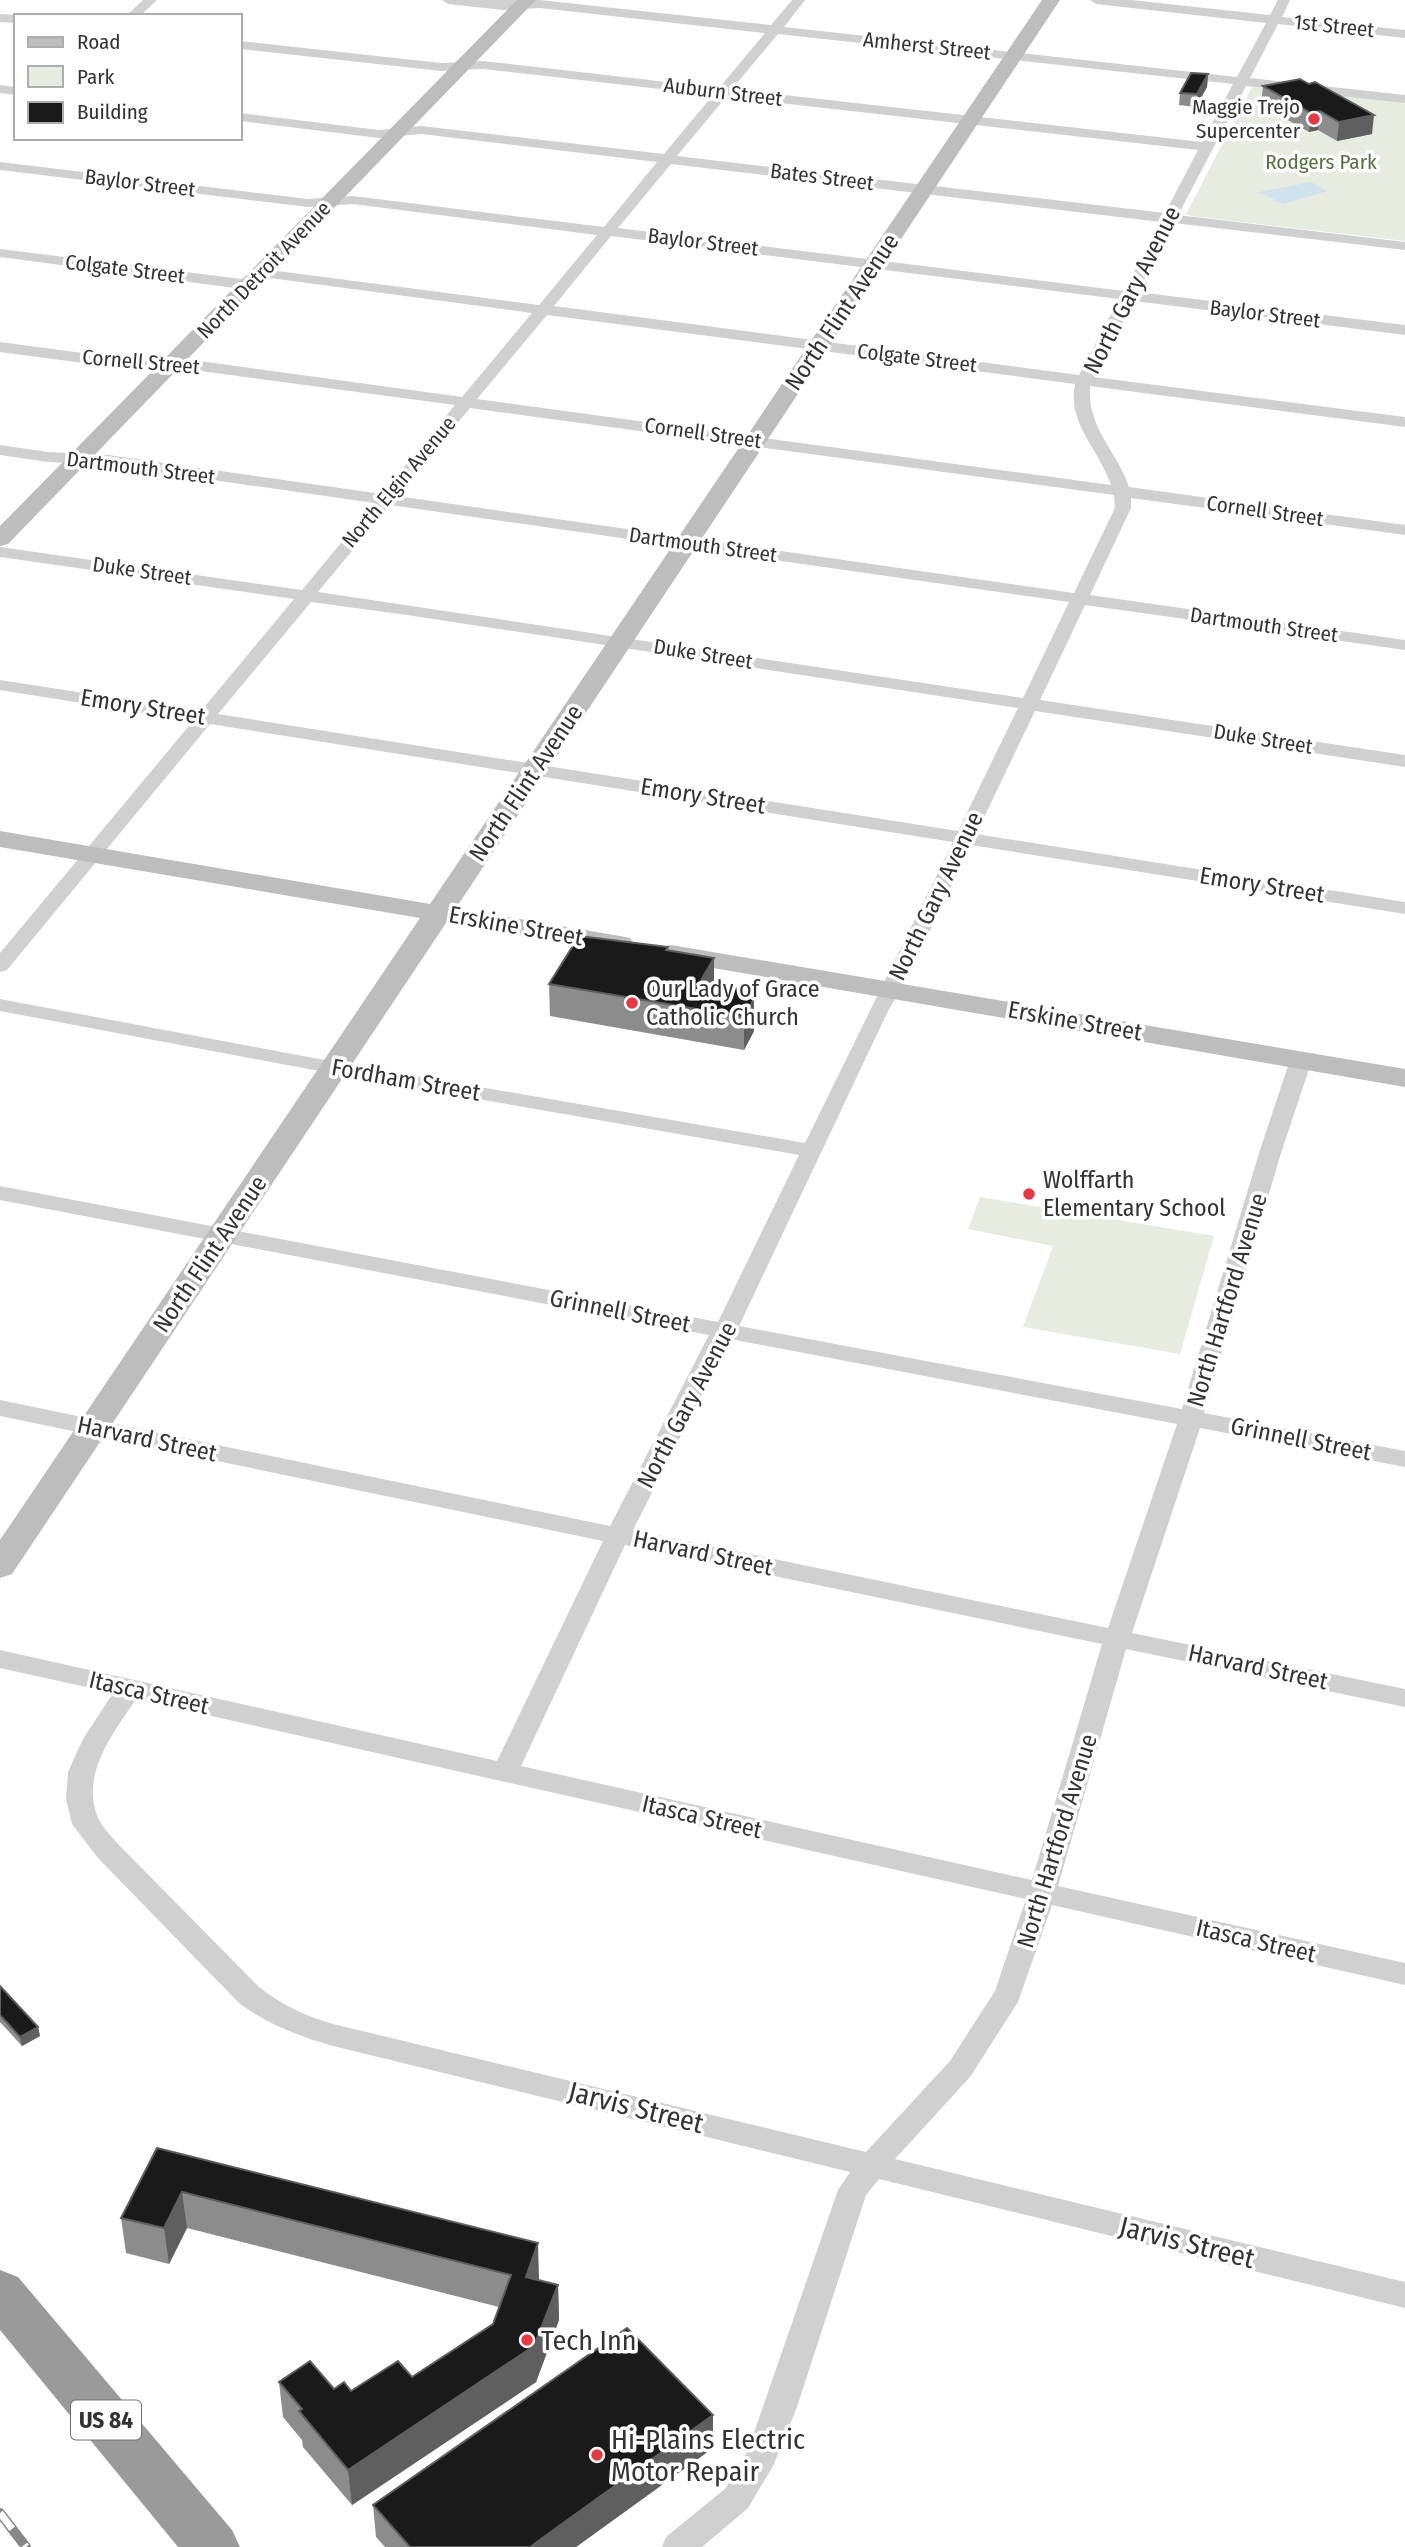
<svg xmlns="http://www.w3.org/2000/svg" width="1405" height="2547" viewBox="0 0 1405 2547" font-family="'Fira Sans Condensed',sans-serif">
<rect width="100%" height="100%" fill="#fff"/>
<!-- green -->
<g fill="#e6ecdf">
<polygon points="1252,87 1405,102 1405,241 1191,216 1186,214"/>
<polygon points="980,1197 1214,1236 1180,1354 1023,1327 1053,1246 968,1229"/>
</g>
<!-- water -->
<polygon fill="#cfe2ee" points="1311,182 1327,191 1283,204 1259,192"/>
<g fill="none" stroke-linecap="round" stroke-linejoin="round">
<!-- street -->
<g fill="#d0d0d0" fill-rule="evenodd">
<polygon points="143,0 157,0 140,16 126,16"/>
<path d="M442 0H540L771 25 792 0H805L784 27 1237 77 1266 23 1096 4 1090 0H1131L1270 15 1278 0H1290L1282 17 1405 30V38L1278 24 1250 78 1405 95V103L1246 86 1178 215 1405 242V250L1174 223 1138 292 1405 325V335L1134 301 1094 377 1405 417V427L1090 386C1087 429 1116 449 1129 487L1405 525V535L1131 498V508L1090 595 1405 640V650L1085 605 1040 700 1405 755V767L1035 711 976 834 1405 902V914L971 845 908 977 888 1011 739 1326 1182 1409 1259 1153 1290 1060 1294 1056H1308L1312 1060 1281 1153 1204 1413 1405 1451V1467L1200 1428 1132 1633 1405 1689V1707L1126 1649 1058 1886 1405 1963V1985L1052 1905 1018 2002 970 2077 895 2159 1405 2282V2308L879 2179 866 2195 797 2407 773 2466 748 2508 702 2547H662L666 2537 726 2488 748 2450 838 2190 850 2172 333 2046C299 2036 268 2025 239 2003L98 1858 72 1824 66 1799 68 1772 83 1739 113 1693 0 1668V1650L497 1761 603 1541 0 1416V1400L610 1526 709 1335 0 1200V1186L718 1322 799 1155 335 1074 0 1011V999L335 1062 805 1143 953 842 210 724 7 970 0 972V953L193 721 0 690V680L201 711 294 599 0 557V547L302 590 374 503 108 465 48 462 0 455V445L48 452 108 455 382 494 455 405 193 370 143 371 0 352V342L143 361 193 360 462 397 532 313 262 277 255 273 262 269 539 305 597 235 353 204 308 207 0 170V162L308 199 353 196 604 227 657 162 421 134 379 138 240 121V113L379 130 421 126 664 154 713 95 483 69 441 71 240 49V41L441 63 483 61 719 88 765 33 540 8 503 10 448 4ZM778 34 1233 84 1202 142 732 89ZM726 97 1198 150 1165 213 677 156ZM671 164 1161 222 1124 291 618 228ZM611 236 1119 299 1079 375 554 306ZM547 315 1075 384C1067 424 1099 449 1111 485L477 399ZM470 408 1114 495 1115 508 1074 593 397 496ZM390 505 1069 602 1023 698 318 592ZM311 602 407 615 1018 708 958 831 218 714ZM730 1339 1177 1424 1108 1628 633 1530ZM625 1545 1102 1644 1032 1880 521 1766ZM136 1699 1026 1899 995 1991 950 2061 866 2152 333 2024C305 2016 282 2005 259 1987L118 1844C111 1836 102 1827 98 1818 80 1774 113 1734 136 1699Z"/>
<polygon points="0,14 16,15 19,16 16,16 16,23 0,22"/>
<polygon points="0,85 16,87 16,95 0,93"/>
<polygon points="0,249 250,280 258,285 250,290 0,257"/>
</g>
<!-- secondary -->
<g fill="#bdbdbd" fill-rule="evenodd">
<polygon points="517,0 536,0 8,544 0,546 0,526"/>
<polygon points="1042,0 1060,0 456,908 620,936 630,938 634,944 630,950 620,952 446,923 12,1574 0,1578 0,1540 420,918 0,847 0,831 430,904"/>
<polygon points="671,945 1405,1069 1405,1087 661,959 657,953 661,947"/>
</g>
<!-- highway -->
<polygon fill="#9a9a9a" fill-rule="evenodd" points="0,2270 18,2277 232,2530 240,2547 178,2547 0,2330"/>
<defs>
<polyline id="rail" points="0,2513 26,2547"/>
</defs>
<!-- rail casing -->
<use href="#rail" stroke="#888" stroke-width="10"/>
<!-- rail -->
<use href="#rail" stroke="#fff" stroke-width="7" stroke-dasharray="20" stroke-linecap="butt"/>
</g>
<!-- wall -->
<g fill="#8c8c8c">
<polygon points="1208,74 1207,87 1196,107 1179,105 1180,93"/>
<polygon points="1263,86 1372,134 1337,141 1318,130 1309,132 1261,105"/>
<polygon points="668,951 714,958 714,985 744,990 754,1031 744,1050 550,1016 549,984"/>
<polygon points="0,1986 38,2027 40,2036 22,2046 0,2022"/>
<polygon points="157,2148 539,2278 539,2280 558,2285 559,2320 536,2382 352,2505 303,2447 302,2440 283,2417 279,2382 351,2391 412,2377 493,2324 499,2307 187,2228 169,2264 126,2253 121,2218"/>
<polygon points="713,2415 713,2448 576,2547 385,2547 376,2537 373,2505"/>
</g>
<!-- shaded-wall -->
<g fill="#5f5f5f">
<polygon points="1208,74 1207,87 1196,107 1197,94"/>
<polygon points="1320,111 1318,130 1309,132 1311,113"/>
<polygon points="1374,115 1372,134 1337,141 1339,122"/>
<polygon points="714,958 714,990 700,982"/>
<polygon points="754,999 754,1031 744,1050 744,1017"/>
<polygon points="38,2027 40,2036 22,2046 20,2037"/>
<polygon points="182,2192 187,2228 169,2264 164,2228"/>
<polygon points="538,2243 539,2278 527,2312 526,2277"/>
<polygon points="558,2285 559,2320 536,2382 352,2505 348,2470"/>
<polygon points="713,2415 713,2448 576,2547 530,2547"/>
</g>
<!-- building -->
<g fill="#1a1a1a" stroke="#5f5f5f" stroke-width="2">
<polygon points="1191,73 1208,74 1197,94 1180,93"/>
<polygon points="1300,79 1309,84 1315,82 1374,115 1339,122 1320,111 1311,113 1263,86"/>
<polygon points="579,936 668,947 666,950 714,958 700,982 744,990 754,999 744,1017 549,984"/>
<polygon points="0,1986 38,2027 20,2037 0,2015"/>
<polygon points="157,2148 538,2243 526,2277 558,2285 534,2346 348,2470 299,2411 302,2409 279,2382 310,2361 334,2389 344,2382 351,2391 398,2361 412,2377 493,2324 511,2275 182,2192 164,2228 121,2218"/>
<polygon points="627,2328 713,2415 530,2547 410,2547 373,2505"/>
</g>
<!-- markers -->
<g fill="#e63946" stroke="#fff" stroke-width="2.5">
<circle cx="1314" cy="119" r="7"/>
<circle cx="632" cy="1003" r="7"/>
<circle cx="1029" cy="1194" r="7"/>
<circle cx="527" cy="2340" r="7"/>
<circle cx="597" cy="2455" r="7"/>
</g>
<g text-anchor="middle" stroke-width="7" stroke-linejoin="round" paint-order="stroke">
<!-- far-street labels -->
<g font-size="21" fill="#333" stroke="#fff">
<text transform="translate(1334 26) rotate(6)" y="7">1st Street</text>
<text transform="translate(927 46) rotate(6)" y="7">Amherst Street</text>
<text transform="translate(723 92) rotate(7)" y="7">Auburn Street</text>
<text transform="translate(822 177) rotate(7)" y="7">Bates Street</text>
<text transform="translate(140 183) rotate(7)" y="7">Baylor Street</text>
<text transform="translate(703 242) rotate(7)" y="7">Baylor Street</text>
<text transform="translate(125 269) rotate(7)" y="7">Colgate Street</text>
<text transform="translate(264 270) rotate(-46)" y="7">North Detroit Avenue</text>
<text transform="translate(1265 314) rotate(7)" y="7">Baylor Street</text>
<text transform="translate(917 358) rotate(7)" y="7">Colgate Street</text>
<text transform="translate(141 362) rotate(5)" y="7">Cornell Street</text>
<text transform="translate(703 433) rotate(8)" y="7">Cornell Street</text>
<text transform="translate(141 468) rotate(7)" y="7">Dartmouth Street</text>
<text transform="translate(399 482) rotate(-50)" y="7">North Elgin Avenue</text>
<text transform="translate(1265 511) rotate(8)" y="7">Cornell Street</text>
<text transform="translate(703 545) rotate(8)" y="7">Dartmouth Street</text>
<text transform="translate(142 571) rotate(8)" y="7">Duke Street</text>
<text transform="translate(1264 625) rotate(8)" y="7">Dartmouth Street</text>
<text transform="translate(703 654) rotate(9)" y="7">Duke Street</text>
<text transform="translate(1263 739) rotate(9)" y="7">Duke Street</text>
</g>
<!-- far-poi labels -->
<g font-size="21" fill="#333" stroke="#fff" text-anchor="end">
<text x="1300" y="114">Maggie Trejo<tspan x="1300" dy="24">Supercenter</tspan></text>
</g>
<!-- far-park labels -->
<g font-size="21" fill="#56703f" stroke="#fff">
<text x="1321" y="169">Rodgers Park</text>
</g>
<!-- shield labels -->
<rect fill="#fff" stroke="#707070" stroke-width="2" x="71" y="2400.5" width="70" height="39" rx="5"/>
<g font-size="23" font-weight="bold" fill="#333">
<text x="106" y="2428">US 84</text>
</g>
<!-- street labels -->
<g font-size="24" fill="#333" stroke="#fff">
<text transform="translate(1132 290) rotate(-63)" y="8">North Gary Avenue</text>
<text transform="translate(842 312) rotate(-56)" y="8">North Flint Avenue</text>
<text transform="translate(143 707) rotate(9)" y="8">Emory Street</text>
<text transform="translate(526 783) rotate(-56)" y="8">North Flint Avenue</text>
<text transform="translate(703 796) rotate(9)" y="8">Emory Street</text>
<text transform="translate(1262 885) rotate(9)" y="8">Emory Street</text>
<text transform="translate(936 896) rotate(-64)" y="8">North Gary Avenue</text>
<text transform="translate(516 926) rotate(10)" y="8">Erskine Street</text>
<text transform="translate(1075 1021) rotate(10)" y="8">Erskine Street</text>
<text transform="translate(406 1080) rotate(10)" y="8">Fordham Street</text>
<text transform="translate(210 1254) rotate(-56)" y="8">North Flint Avenue</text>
<text transform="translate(1227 1300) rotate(-73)" y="8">North Hartford Avenue</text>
<text transform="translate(620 1311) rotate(11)" y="8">Grinnell Street</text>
<text transform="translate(687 1405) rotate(-62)" y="8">North Gary Avenue</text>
<text transform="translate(147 1439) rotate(12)" y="8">Harvard Street</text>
<text transform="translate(1301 1439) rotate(11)" y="8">Grinnell Street</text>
<text transform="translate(703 1553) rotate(12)" y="8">Harvard Street</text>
<text transform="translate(1258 1667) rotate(12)" y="8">Harvard Street</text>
<text transform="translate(149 1693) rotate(13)" y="8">Itasca Street</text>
<text transform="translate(702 1817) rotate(13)" y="8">Itasca Street</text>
<text transform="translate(1057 1841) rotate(-73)" y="8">North Hartford Avenue</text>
<text transform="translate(1256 1941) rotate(13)" y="8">Itasca Street</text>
</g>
<!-- poi labels -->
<g font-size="24" fill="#333" stroke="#fff" text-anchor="start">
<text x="646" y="997">Our Lady of Grace<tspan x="646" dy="28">Catholic Church</tspan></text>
<text x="1043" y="1188">Wolffarth<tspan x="1043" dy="28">Elementary School</tspan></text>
</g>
<!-- near-street labels -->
<g font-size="28" fill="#333" stroke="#fff">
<text transform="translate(636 2107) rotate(14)" y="10">Jarvis Street</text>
<text transform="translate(1187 2242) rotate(14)" y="10">Jarvis Street</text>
</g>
<!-- near-poi labels -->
<g font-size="28" fill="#333" stroke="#fff" text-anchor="start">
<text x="541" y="2350">Tech Inn</text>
<text x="611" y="2449">Hi-Plains Electric<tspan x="611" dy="32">Motor Repair</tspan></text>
</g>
</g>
<!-- legend -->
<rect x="14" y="14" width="228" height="126" fill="#ffffff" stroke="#adadad" stroke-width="2"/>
<rect x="28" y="37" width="35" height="10" fill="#bdbdbd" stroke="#adadad" stroke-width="2"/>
<text x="77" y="49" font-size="21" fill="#333333">Road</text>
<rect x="28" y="66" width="35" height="21" fill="#e6ecdf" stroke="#adadad" stroke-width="2"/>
<text x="77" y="84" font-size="21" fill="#333333">Park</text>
<rect x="28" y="102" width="35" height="21" fill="#1a1a1a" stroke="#adadad" stroke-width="2"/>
<text x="77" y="119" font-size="21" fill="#333333">Building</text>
</svg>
